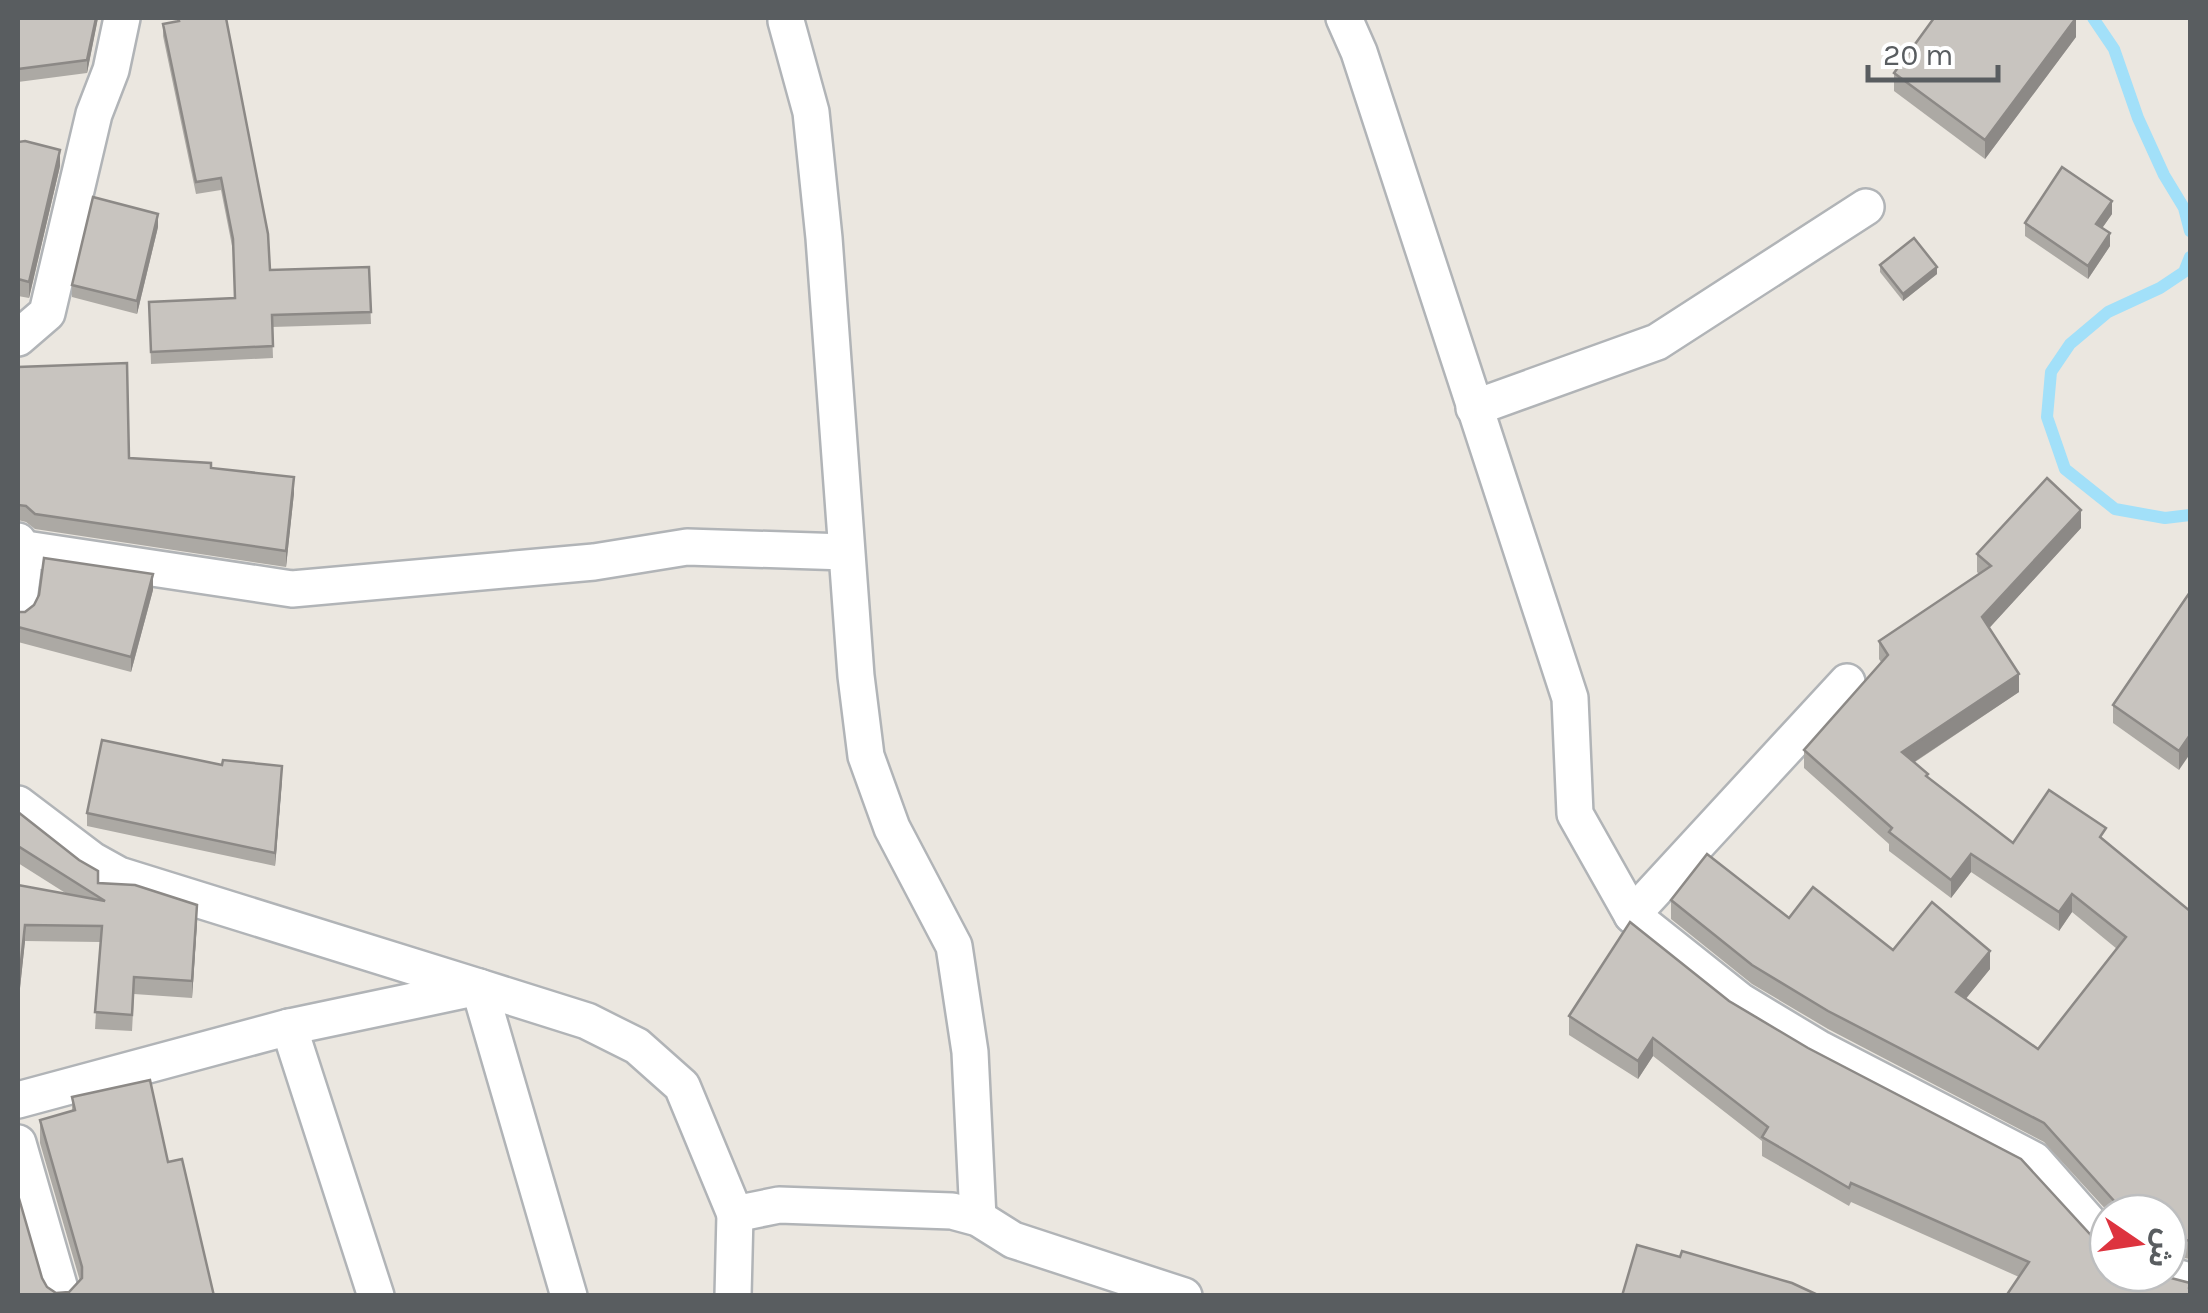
<svg xmlns="http://www.w3.org/2000/svg" width="2208" height="1313" viewBox="0 0 2208 1313" font-family="Karla,'Noto Sans Arabic',sans-serif">
<rect width="100%" height="100%" fill="#ebe7e0"/>
<g fill="none" stroke-linecap="round" stroke-linejoin="round">
<!-- stream -->
<g stroke="#a2e0f9" stroke-width="12">
<polyline points="2093,18 2114,49 2138,118 2164,175 2184,208 2190,231"/>
<polyline points="2190,257 2184,272 2160,288 2108,312 2070,344 2051,372 2047,417 2065,469 2115,509 2165,518 2190,515"/>
</g>
<defs>
<g id="minor">
<polyline points="1344,18 1359,52 1570,698 1575,814 1632,915 1740,1001 1818,1048 2034,1160 2108,1244"/>
<polyline points="786,21 811,112 824,238 856,676 866,756 892,828 954,946 970,1052 978,1218"/>
<polyline points="18,338 47,313 94,114 111,70 122,18"/>
<polyline points="1474,408 1657,342 1866,207"/>
<polyline points="18,541 23,570 18,607"/>
<polyline points="19,548 292,589 594,562 687,547 846,552"/>
<polyline points="18,804 92,860 119,875 479,987 569,1296"/>
<polyline points="1632,915 1847,682"/>
<polyline points="289,1027 376,1296"/>
<polyline points="18,1100 289,1027 479,987 587,1021 637,1046 682,1086 735,1214 779,1205 952,1211 978,1218 1013,1240 1184,1296"/>
<polyline points="18,1143 62,1296"/>
<polyline points="2161,1273 2190,1281"/>
<polyline points="733,1296 735,1214"/>
</g>
</defs>
<!-- minor casing -->
<use href="#minor" stroke="#b1b4b7" stroke-width="40"/>
<!-- minor -->
<use href="#minor" stroke="#fff" stroke-width="35"/>
</g>
<!-- wall -->
<g fill="#aca9a4">
<polygon points="18,18 98,18 87,73 18,82"/>
<polygon points="177,18 226,18 270,270 369,267 371,324 272,327 273,358 151,364 149,302 235,298 233,251 221,190 196,194 163,36 163,24 177,22"/>
<polygon points="2076,37 1985,159 1894,91 1894,73"/>
<polygon points="18,142 60,166 29,298 18,296"/>
<polygon points="2112,214 2102,228 2110,246 2088,279 2025,236 2025,223"/>
<polygon points="158,227 137,314 72,297 72,285"/>
<polygon points="1880,265 1937,274 1903,301 1880,272"/>
<polygon points="18,367 129,458 211,468 294,493 286,567 35,529 26,522 18,520"/>
<polygon points="2081,528 1989,628 2019,692 1915,762 1928,778 2013,843 2106,842 2190,911 2190,1259 2168,1255 2168,1213 2109,1213 2044,1142 1828,1029 1752,984 1671,919 1671,900 1789,918 1893,950 1990,969 1965,999 2038,1049 2117,949 2072,912 2059,931 1971,872 1951,898 1889,851 1889,844 1804,768 1804,750 1881,662 1879,659 1879,641 1979,574 1977,572 1977,554"/>
<polygon points="153,590 131,672 18,642 18,612"/>
<polygon points="2190,592 2179,770 2113,723 2113,705"/>
<polygon points="282,779 275,866 87,826 87,813"/>
<polygon points="18,812 98,883 197,922 192,998 134,994 132,1031 95,1029 100,942 25,941 20,988 18,988 18,885 67,894 18,863"/>
<polygon points="1729,1001 2100,1245 2019,1277 1851,1202 1849,1206 1762,1156 1762,1141 1653,1056 1638,1079 1569,1035 1569,1016"/>
<polygon points="72,1097 168,1162 214,1296 18,1296 42,1278 47,1287 56,1293 69,1292 80,1281 40,1143 40,1120 72,1111"/>
</g>
<!-- shaded-wall -->
<g fill="#8c8986">
<polygon points="96,18 98,18 87,73 87,60"/>
<polygon points="2076,18 2076,37 1985,159 1985,140"/>
<polygon points="60,150 60,166 29,298 29,282"/>
<polygon points="2112,201 2112,214 2096,237 2096,224"/>
<polygon points="158,214 158,227 137,314 137,301"/>
<polygon points="2110,233 2110,246 2088,279 2088,266"/>
<polygon points="1937,267 1937,274 1903,301 1903,294"/>
<polygon points="294,477 294,493 286,567 286,551"/>
<polygon points="2081,510 2081,528 1982,636 1982,617"/>
<polygon points="153,574 153,590 131,672 131,657"/>
<polygon points="2019,674 2019,692 1902,770 1902,752"/>
<polygon points="2190,735 2190,754 2179,770 2179,751"/>
<polygon points="282,766 282,779 275,866 275,853"/>
<polygon points="1971,854 1971,872 1951,898 1951,880"/>
<polygon points="2072,894 2072,912 2059,931 2059,912"/>
<polygon points="197,905 197,922 192,998 192,981"/>
<polygon points="25,925 25,941 20,988 20,971"/>
<polygon points="1990,951 1990,969 1956,1011 1956,992"/>
<polygon points="1653,1038 1653,1056 1638,1079 1638,1061"/>
</g>
<!-- building -->
<g fill="#c8c4bf" stroke="#8c8986" stroke-width="2.5">
<polygon points="18,18 96,18 87,60 18,69"/>
<polygon points="178,18 226,18 268,234 270,270 369,267 371,312 272,315 273,346 151,352 149,302 235,298 233,239 221,178 196,182 163,24 179,21"/>
<polygon points="1934,18 2076,18 1985,140 1894,73"/>
<polygon points="25,141 60,150 29,282 18,279 18,142"/>
<polygon points="2062,167 2112,201 2096,224 2110,233 2088,266 2025,223"/>
<polygon points="93,197 158,214 137,301 72,285"/>
<polygon points="1914,238 1937,267 1903,294 1880,265"/>
<polygon points="127,363 129,458 211,463 211,468 294,477 286,551 35,514 26,506 18,505 18,367"/>
<polygon points="2047,478 2081,510 1982,617 2019,674 1902,752 1928,774 1926,776 2013,843 2049,790 2106,828 2100,837 2190,911 2190,1241 2168,1236 2168,1213 2125,1213 2044,1123 1828,1011 1752,965 1671,900 1707,854 1789,918 1813,887 1893,950 1932,902 1990,951 1956,992 2038,1049 2126,937 2072,894 2059,912 1971,854 1951,880 1889,832 1892,828 1804,750 1888,655 1879,641 1991,566 1977,554"/>
<polygon points="44,558 153,574 131,657 18,627 18,612 25,612 34,605 39,595"/>
<polygon points="2190,592 2190,735 2179,751 2113,705"/>
<polygon points="102,740 222,765 223,760 282,766 275,853 87,813"/>
<polygon points="18,812 79,860 98,871 98,883 135,885 197,905 192,981 134,977 132,1015 95,1012 102,926 25,925 20,971 18,971 18,885 105,901 18,846"/>
<polygon points="1630,922 1729,1001 1808,1048 2021,1159 2100,1245 2108,1246 2108,1273 2152,1273 2190,1283 2189,1288 2190,1289 2190,1296 2006,1296 2029,1262 1851,1183 1849,1188 1762,1137 1768,1127 1653,1038 1638,1061 1569,1016"/>
<polygon points="150,1080 168,1162 182,1159 214,1296 18,1296 18,1195 42,1278 47,1287 56,1293 69,1292 82,1278 82,1267 40,1120 75,1110 72,1097"/>
<polygon points="1637,1245 1680,1257 1682,1251 1792,1283 1820,1296 1622,1296"/>
</g>
<!-- border -->
<rect width="2208" height="1313" fill="none" stroke="#595d60" stroke-width="40"/>
<!-- north arrow -->
<g transform="translate(2138 1243) rotate(103)"><circle r="48" fill="#ffffff" stroke="#bdbebf" stroke-width="2.5"/>
<path d="M0-8L18 38L0 25L-18 38Z" fill="#dd343f"/>
<text y="-15" font-size="28" font-weight="bold" text-anchor="middle" fill="#595d60">ش</text>
</g>
<!-- scale -->
<path d="M1868 65v15h130v-15" fill="none" stroke="#595d60" stroke-width="5"/>
<text x="1883" y="65" font-size="30" fill="#595d60" stroke="#ffffff" stroke-width="8" paint-order="stroke">20 m</text>
</svg>
